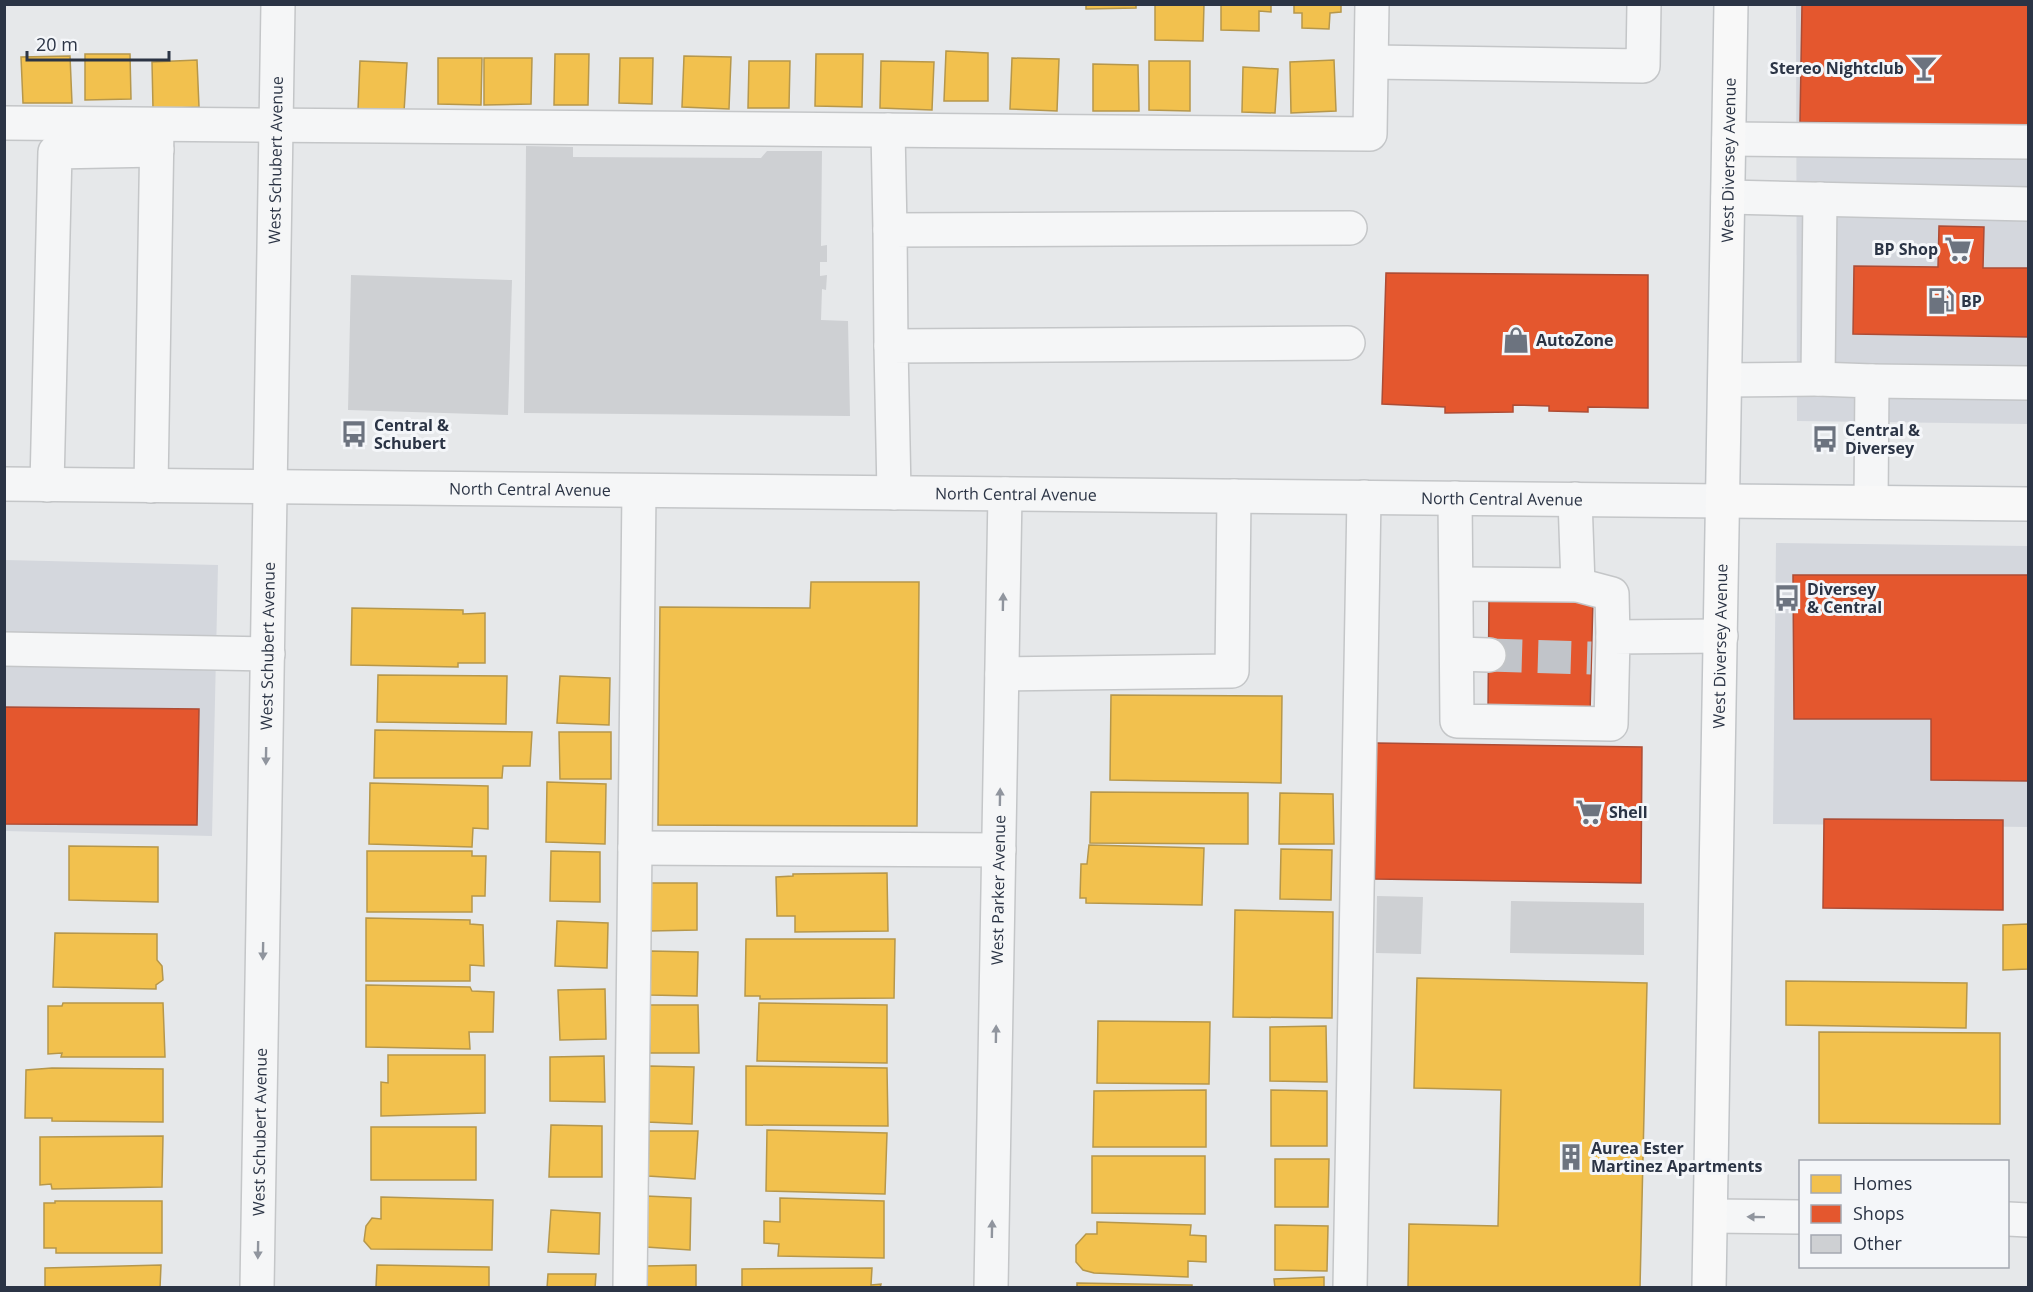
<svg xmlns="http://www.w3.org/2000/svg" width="2033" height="1292" viewBox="0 0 2033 1292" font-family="'Open Sans',sans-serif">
<rect width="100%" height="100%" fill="#e6e8ea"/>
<!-- built -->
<g fill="#d4d7dd">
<polygon points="1796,5 2028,5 2028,424 1797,421"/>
<polygon points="1776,543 2028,546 2028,827 1773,824"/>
<polygon points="5,560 218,565 212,836 5,831"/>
</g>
<!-- homes -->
<g fill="#f2c14e" stroke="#b6974b" stroke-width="1.5">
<polygon points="1086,4 1136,4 1136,8 1086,9"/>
<polygon points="1155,4 1204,4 1203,41 1155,40"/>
<polygon points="1221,4 1271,4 1271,12 1259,11 1259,31 1221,30"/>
<polygon points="1294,4 1341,4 1341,12 1330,13 1329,29 1302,28 1302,13 1294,13"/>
<polygon points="946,51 988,53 988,101 944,101"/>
<polygon points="85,54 130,54 131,99 85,100"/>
<polygon points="555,54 589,54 588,105 554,105"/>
<polygon points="816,54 863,54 862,107 815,106"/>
<polygon points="70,56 72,103 23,103 21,57"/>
<polygon points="684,56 731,57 729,109 682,107"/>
<polygon points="438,58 482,58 481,105 438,104"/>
<polygon points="484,58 532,58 531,104 484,105"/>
<polygon points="620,58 653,58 652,104 619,103"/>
<polygon points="1012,58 1059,59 1057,111 1010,109"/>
<polygon points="197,60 199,107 153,109 152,62"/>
<polygon points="1334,60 1336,111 1291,113 1290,62"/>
<polygon points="360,61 407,63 404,112 358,110"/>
<polygon points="749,61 790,61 789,108 748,108"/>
<polygon points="881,61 934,62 932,110 880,108"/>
<polygon points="1149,61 1190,61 1190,111 1149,110"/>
<polygon points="1093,64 1138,65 1139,111 1093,111"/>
<polygon points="1243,67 1278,69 1275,113 1242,112"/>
<polygon points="811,582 919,582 917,826 658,825 660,607 810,608"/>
<polygon points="352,608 463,610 463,614 485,613 485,663 458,663 458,667 351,665"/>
<polygon points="378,675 507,676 506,724 377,722"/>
<polygon points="560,676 610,678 609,725 557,723"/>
<polygon points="1111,695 1282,696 1281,783 1110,780"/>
<polygon points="375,730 532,732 530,766 503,766 502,778 374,778"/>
<polygon points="559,732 611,732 611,779 560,779"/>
<polygon points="547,782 606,784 605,844 546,842"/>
<polygon points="370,783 488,786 488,829 473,828 472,847 369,844"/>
<polygon points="1091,792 1248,793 1248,844 1090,843"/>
<polygon points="1280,793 1333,794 1334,844 1279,844"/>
<polygon points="1089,845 1204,848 1202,905 1086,903 1086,898 1080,898 1081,864 1087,864"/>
<polygon points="69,846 158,847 158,902 69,900"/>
<polygon points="1281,849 1332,850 1331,900 1280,899"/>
<polygon points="367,851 472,851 472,856 486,856 485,896 472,896 472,912 367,912"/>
<polygon points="551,851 600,852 600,902 550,901"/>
<polygon points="887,873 888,931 795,932 795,916 777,916 776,877 793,876 793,874"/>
<polygon points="651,883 697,883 697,930 650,931"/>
<polygon points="1235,910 1333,912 1332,1018 1233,1017"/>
<polygon points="366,918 470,920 470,924 483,925 484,966 470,965 470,981 366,981"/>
<polygon points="557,921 608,923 607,968 555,966"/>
<polygon points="2028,924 2028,969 2003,970 2003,925"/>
<polygon points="55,933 157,934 157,960 162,966 163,980 156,985 156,989 53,987"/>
<polygon points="746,939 895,939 894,998 760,999 760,996 745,996"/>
<polygon points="651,951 698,952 697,996 650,995"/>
<polygon points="1417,978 1647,983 1640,1288 1408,1288 1409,1224 1498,1226 1501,1090 1414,1088"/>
<polygon points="1786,981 1967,983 1966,1028 1786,1025"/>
<polygon points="366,985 470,987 472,991 494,992 493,1032 469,1032 470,1049 366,1047"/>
<polygon points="605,989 606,1039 560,1040 558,990"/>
<polygon points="63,1003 163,1003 165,1057 61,1057 62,1053 48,1054 48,1006 62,1006"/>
<polygon points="759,1003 887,1005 887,1063 757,1061"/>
<polygon points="649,1005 698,1005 699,1053 650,1053"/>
<polygon points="1098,1021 1210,1022 1209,1084 1097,1083"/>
<polygon points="1326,1026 1327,1082 1270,1081 1270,1027"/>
<polygon points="1819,1032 2000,1033 2000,1124 1819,1123"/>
<polygon points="388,1055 485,1055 485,1113 381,1116 381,1082 388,1083"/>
<polygon points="604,1056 605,1102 550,1101 550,1057"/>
<polygon points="649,1066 694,1067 692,1124 647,1122"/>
<polygon points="746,1066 887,1068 888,1126 746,1125"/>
<polygon points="52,1068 163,1069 163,1122 52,1121 52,1118 25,1118 26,1070"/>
<polygon points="1206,1090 1206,1147 1093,1147 1094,1091"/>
<polygon points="1271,1090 1327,1091 1327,1146 1271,1146"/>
<polygon points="551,1125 602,1126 602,1177 549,1177"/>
<rect x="371" y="1127" width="105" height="53"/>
<polygon points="767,1130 887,1133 885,1194 766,1191"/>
<polygon points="649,1131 698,1131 695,1179 648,1176"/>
<polygon points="163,1136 162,1187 52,1189 51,1184 40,1185 40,1137"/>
<polygon points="1092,1156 1205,1156 1205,1214 1092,1213"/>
<polygon points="1275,1159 1329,1159 1328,1207 1275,1207"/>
<polygon points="646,1196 691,1198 690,1250 646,1247"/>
<polygon points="381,1197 493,1200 492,1250 371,1249 364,1241 366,1226 372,1218 381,1219"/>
<polygon points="780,1198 884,1201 884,1258 778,1256 779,1244 764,1243 764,1221 780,1222"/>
<polygon points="55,1201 162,1201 162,1253 56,1253 56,1248 44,1248 44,1203 55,1203"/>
<polygon points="551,1210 600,1213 599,1254 548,1252"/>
<polygon points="1097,1222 1191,1225 1190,1235 1206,1236 1206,1262 1188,1261 1188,1277 1094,1273 1083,1270 1076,1262 1076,1245 1086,1234 1097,1234"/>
<polygon points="1275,1225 1328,1226 1327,1271 1275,1270"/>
<polygon points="161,1265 160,1288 45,1288 45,1268"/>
<polygon points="377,1265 489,1267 489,1288 365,1288 376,1287"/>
<polygon points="696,1265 696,1288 645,1288 645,1266"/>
<polygon points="872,1268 871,1285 881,1284 880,1288 742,1288 742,1269"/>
<polygon points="548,1274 596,1274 595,1288 547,1288"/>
<polygon points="1324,1277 1324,1288 1275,1288 1274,1279"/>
<polygon points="1077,1283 1192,1285 1192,1288 1077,1288"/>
</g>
<!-- shops -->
<g fill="#e4572e" stroke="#ac4c35" stroke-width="1.5">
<polygon points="1802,4 2028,4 2028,126 1800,122"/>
<polygon points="1939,226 1984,227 1983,268 2028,268 2028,337 1853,334 1854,266 1938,267"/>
<polygon points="1386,273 1648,275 1648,408 1588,407 1588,412 1549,411 1549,406 1513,405 1513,412 1445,413 1445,407 1382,404"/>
<polygon points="1793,575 2028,575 2028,781 1931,780 1931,719 1794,719"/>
<polygon points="1489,597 1593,599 1590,713 1488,712"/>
<polygon points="4,707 199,709 197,825 4,824"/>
<polygon points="1376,743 1642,747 1641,883 1375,879"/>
<polygon points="1824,819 2003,820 2003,910 1823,908"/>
</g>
<!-- building -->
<g fill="#ced0d3">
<polygon points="526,146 573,147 573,157 761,158 767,151 822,151 821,246 827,245 827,262 820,262 820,276 827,275 826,290 822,289 821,320 848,321 850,416 524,413"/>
<polygon points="351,275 512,280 508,415 348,410"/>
<polygon points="1377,896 1423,897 1421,954 1376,953"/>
<polygon points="1511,901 1644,903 1644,955 1510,953"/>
</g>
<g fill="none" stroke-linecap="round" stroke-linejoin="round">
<!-- minor-tunnel -->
<polyline stroke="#c1c4c9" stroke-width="33" stroke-dasharray="33 16" stroke-linecap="butt" points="1489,655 1591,658"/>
<defs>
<g id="minor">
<polyline points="1372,62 1643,66 1644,4"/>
<polyline points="4,123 1370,134 1372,4"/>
<polyline points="888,130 890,230"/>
<polyline points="1729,139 2028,142"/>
<polyline points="1728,197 2028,204"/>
<polyline points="891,346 890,230 1350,228"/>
<polyline points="1818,379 1872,381 1871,502"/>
<polyline points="1725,380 1818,379 1820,199"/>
<polyline points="1872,381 2028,383"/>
<path id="s1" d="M4 484 1723 501"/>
<polyline points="47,485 55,152 157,150"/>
<polyline points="151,486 157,128"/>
<polyline points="894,493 891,346 1348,343"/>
<polyline points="1455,498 1457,721 1611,724 1613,637 1721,636"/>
<polyline points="1575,499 1578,585"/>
<polyline points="1457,584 1578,585 1612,594 1613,637"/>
<polyline points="4,649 268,654"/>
<polyline points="1457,654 1489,655"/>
<polyline points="1002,674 1232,671 1234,496"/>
<polyline points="635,848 999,850"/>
<polyline points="1711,1216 1800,1217"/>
<polyline points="2008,1219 2028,1220"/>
<path id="s2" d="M257 1288 278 4"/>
<polyline points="630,1288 639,491"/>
<path id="s3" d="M991 1288 1005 494"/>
<polyline points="1350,1288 1364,497"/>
</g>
<g id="major">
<polyline points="1723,501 2028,504"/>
<path id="s4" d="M1709 1288 1731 4"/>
</g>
</defs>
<!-- minor casing -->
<use href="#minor" stroke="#c4c6c8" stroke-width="36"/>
<!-- major casing -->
<use href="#major" stroke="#c2c5c8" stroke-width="36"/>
<!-- minor -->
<use href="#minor" stroke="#f5f6f7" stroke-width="33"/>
<!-- major -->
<use href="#major" stroke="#f8f8f8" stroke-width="33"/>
</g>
<!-- one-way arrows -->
<defs><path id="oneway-solid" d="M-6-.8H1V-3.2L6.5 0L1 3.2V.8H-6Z" transform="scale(1.5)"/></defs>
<g fill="#90959e">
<use href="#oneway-solid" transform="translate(1003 602) rotate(-89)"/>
<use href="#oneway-solid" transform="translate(266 756) rotate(91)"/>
<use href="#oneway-solid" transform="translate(1000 797) rotate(-89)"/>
<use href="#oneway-solid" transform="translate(263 951) rotate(91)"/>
<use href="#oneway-solid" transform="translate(996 1034) rotate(-89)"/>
<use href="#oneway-solid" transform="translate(1756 1217) rotate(-179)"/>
<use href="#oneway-solid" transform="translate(992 1229) rotate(-89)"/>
<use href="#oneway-solid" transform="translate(258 1250) rotate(91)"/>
</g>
<!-- icons -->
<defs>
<symbol id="bar-bare" viewBox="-9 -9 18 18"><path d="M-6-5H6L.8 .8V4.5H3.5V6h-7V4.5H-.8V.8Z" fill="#6c737f" stroke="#f4f6f9" stroke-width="2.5" paint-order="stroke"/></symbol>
<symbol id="supermarket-bare" viewBox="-9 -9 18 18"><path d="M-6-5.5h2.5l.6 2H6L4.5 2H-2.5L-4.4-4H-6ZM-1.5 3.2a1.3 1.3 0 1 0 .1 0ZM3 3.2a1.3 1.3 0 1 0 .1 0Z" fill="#6c737f" stroke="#f4f6f9" stroke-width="2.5" paint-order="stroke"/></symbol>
<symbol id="fuel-bare" viewBox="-9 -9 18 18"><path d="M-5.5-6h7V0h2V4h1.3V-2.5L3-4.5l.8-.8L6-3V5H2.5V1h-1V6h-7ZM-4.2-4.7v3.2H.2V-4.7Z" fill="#6c737f" stroke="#f4f6f9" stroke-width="2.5" paint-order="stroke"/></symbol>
<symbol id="shop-bare" viewBox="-9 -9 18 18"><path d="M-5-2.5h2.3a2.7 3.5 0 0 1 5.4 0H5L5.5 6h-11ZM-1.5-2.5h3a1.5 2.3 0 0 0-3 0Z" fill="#6c737f" stroke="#f4f6f9" stroke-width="2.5" paint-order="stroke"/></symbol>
<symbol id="bus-bare" viewBox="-9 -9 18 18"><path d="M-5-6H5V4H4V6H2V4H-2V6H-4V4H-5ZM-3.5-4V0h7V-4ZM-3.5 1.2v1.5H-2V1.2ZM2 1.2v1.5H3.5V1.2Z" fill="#6c737f" stroke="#f4f6f9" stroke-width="2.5" paint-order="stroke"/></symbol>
<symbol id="building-bare" viewBox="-9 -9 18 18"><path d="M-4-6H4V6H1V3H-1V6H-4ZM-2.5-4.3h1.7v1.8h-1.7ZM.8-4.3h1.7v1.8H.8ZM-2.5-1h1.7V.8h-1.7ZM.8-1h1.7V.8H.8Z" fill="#6c737f" stroke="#f4f6f9" stroke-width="2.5" paint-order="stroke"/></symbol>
</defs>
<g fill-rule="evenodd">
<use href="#bar-bare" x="1905" y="49" width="38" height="38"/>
<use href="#supermarket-bare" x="1939" y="230" width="38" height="38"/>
<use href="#fuel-bare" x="1922" y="282" width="38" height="38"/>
<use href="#shop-bare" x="1497" y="321" width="38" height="38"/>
<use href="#bus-bare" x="335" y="415" width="38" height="38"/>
<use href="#bus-bare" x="1806" y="420" width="38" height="38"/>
<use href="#bus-bare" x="1768" y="579" width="38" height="38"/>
<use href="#supermarket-bare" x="1570" y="793" width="38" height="38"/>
<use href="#building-bare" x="1552" y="1138" width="38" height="38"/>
</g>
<g text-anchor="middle" stroke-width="6" stroke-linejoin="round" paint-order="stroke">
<!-- poi labels -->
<g font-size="16" font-weight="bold" fill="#2b3445" stroke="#f4f6f9" text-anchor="start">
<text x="1904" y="74" text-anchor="end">Stereo Nightclub</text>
<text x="1938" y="255" text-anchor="end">BP Shop</text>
<text x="1961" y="307">BP</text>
<text x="1536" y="346">AutoZone</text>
<text x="374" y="431">Central &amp;<tspan x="374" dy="18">Schubert</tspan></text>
<text x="1845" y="436">Central &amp;<tspan x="1845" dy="18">Diversey</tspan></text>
<text x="1807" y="595">Diversey<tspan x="1807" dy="18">&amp; Central</tspan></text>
<text x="1609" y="818">Shell</text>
<text x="1591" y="1154">Aurea Ester<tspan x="1591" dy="18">Martinez Apartments</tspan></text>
</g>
<!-- street labels -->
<g font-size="16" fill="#2b3445" stroke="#f4f6f9">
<text dy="6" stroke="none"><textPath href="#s2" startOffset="1128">West Schubert Avenue</textPath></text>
<text dy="6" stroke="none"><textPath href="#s4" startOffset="1128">West Diversey Avenue</textPath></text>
<text dy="6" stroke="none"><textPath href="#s1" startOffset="526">North Central Avenue</textPath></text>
<text dy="6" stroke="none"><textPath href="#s1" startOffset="1012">North Central Avenue</textPath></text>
<text dy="6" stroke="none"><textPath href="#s1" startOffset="1498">North Central Avenue</textPath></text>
<text dy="6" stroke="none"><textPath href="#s2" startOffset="642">West Schubert Avenue</textPath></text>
<text dy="6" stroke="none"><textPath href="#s4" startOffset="642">West Diversey Avenue</textPath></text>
<text dy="6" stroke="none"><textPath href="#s3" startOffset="398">West Parker Avenue</textPath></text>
<text dy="6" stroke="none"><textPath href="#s2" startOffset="156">West Schubert Avenue</textPath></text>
</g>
</g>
<!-- border -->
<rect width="2033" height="1292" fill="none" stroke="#2b3445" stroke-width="12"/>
<!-- legend -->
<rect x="1799" y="1160" width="210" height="108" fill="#f4f6f9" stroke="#a4a8b1" stroke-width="1.5"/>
<rect x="1811" y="1175" width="30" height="18" fill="#f2c14e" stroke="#a4a8b1" stroke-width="1.5"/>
<text x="1853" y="1190" font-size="18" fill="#2b3445">Homes</text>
<rect x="1811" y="1205" width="30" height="18" fill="#e4572e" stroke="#a4a8b1" stroke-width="1.5"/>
<text x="1853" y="1220" font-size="18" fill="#2b3445">Shops</text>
<rect x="1811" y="1235" width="30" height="18" fill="#ced0d3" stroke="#a4a8b1" stroke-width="1.5"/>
<text x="1853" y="1250" font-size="18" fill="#2b3445">Other</text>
<!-- scale -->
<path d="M27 51v9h142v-9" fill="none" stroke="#2b3445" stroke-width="3"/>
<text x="36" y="51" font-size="18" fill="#2b3445" stroke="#f4f6f9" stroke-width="4.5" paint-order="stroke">20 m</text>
</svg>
